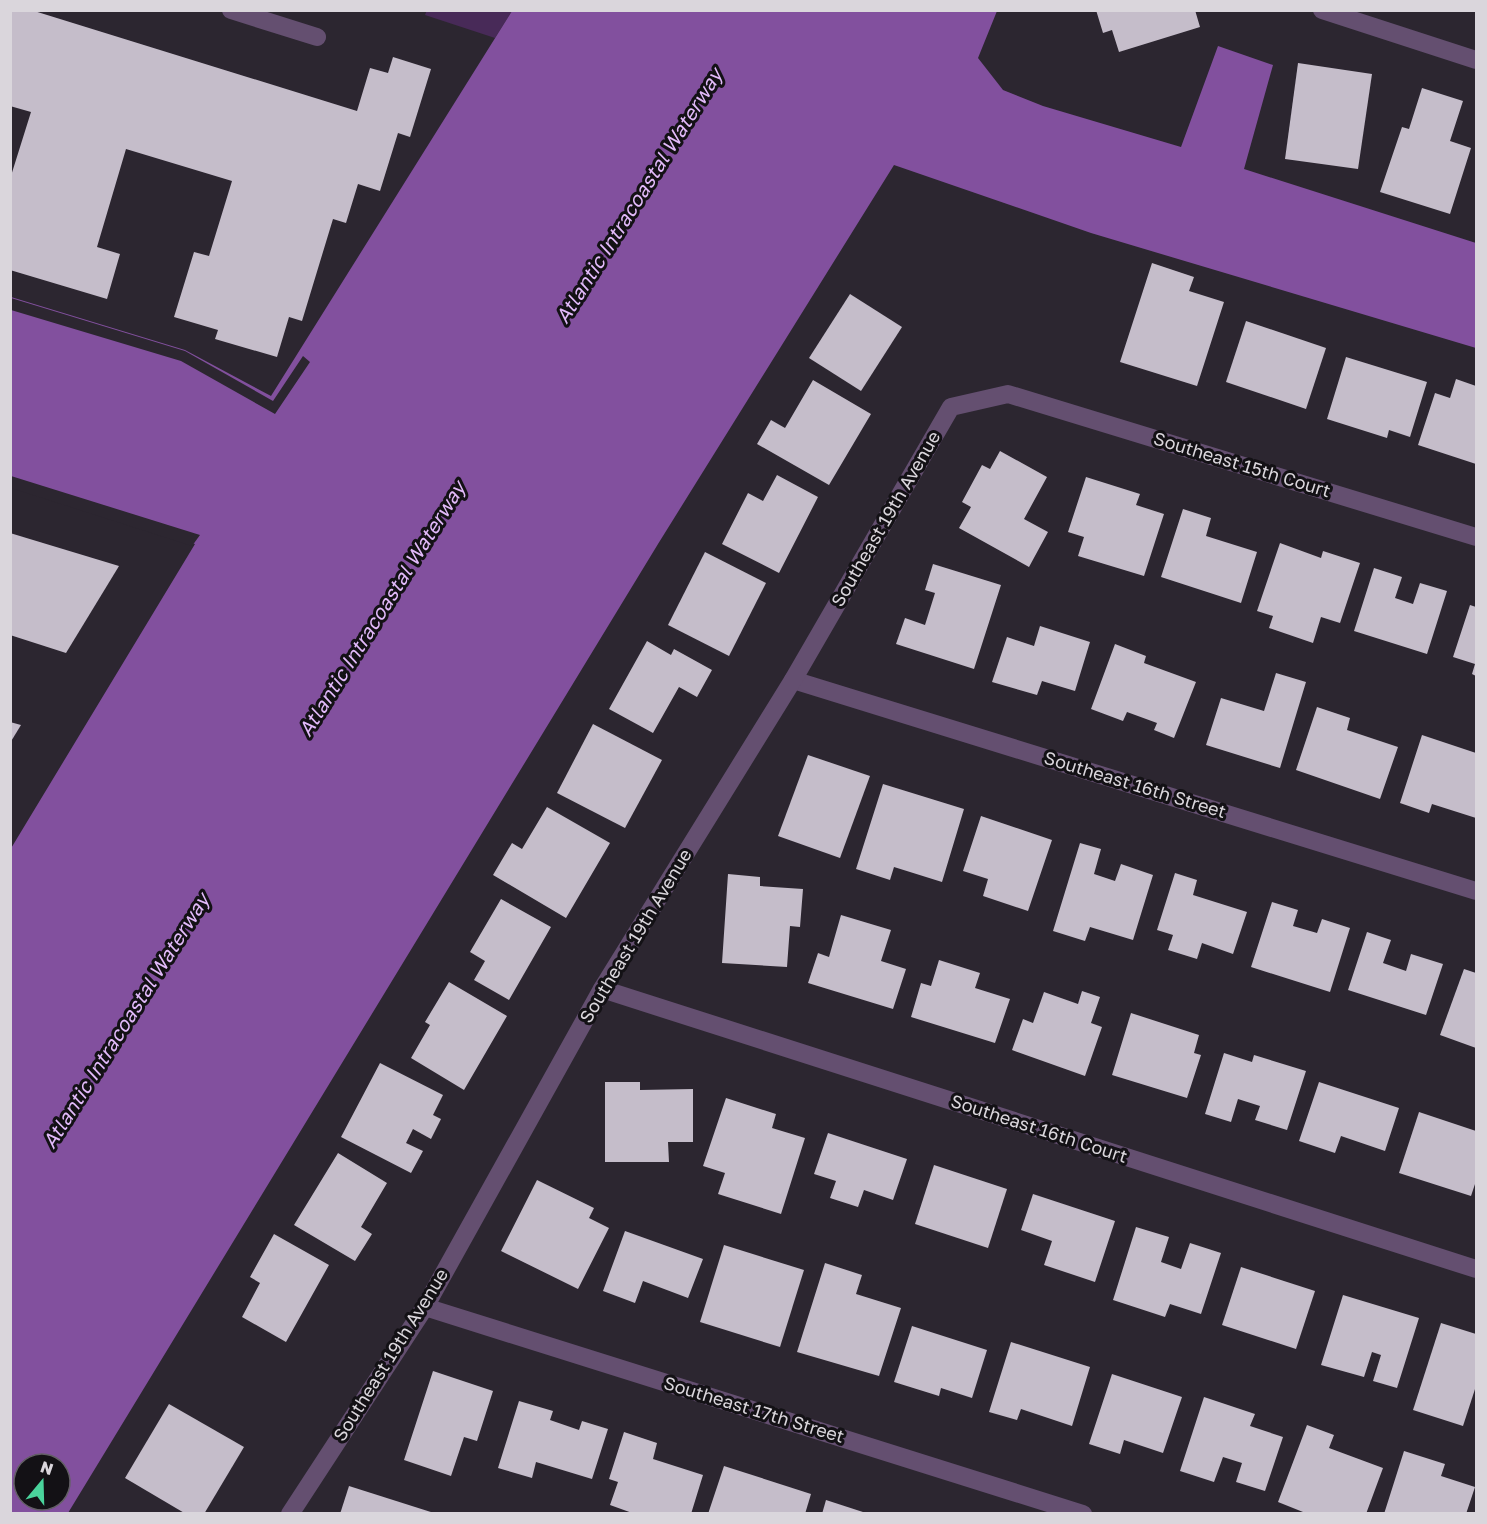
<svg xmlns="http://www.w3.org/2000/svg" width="1487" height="1524" viewBox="0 0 1487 1524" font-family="'Golos Text',sans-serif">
<rect width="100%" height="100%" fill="#2c2630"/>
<!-- green -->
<polygon fill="#482a58" points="427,10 512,11 495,38 425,15"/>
<!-- water -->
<path fill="#82509e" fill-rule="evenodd" d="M512 11H997L978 58 1003 90 1043 106 1181 147 1218 46 1273 65 1244 169 1476 243V348L1091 233 894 165 658 544 68 1513H11L10 850 195 544 11 486V297L185 350 271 396ZM24 1464H60V1500H24Z"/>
<!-- pier -->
<g fill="#2c2630">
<polygon points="11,298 185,351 273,401 303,356 310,362 275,414 181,361 11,310"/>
<polygon points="11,476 200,535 192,546 11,488"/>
</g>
<!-- building -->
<g fill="#c5bdca">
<polygon points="10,10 31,10 357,111 370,68 388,73 393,57 431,69 410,137 398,133 380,191 358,184 346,223 333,219 302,321 289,317 277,357 215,339 218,330 174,317 194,252 209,256 232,181 126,149 97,247 120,254 107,299 10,270 10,179 31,112 10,106"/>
<polygon points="1096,10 1195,10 1200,27 1119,52 1112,30 1103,33"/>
<polygon points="1298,63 1372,74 1358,169 1285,159"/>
<polygon points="1422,88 1463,101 1450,141 1471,148 1450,214 1380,192 1402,127 1409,129"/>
<polygon points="1152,263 1194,277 1189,291 1224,302 1197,386 1120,362"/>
<polygon points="850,294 902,327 861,391 809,358"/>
<polygon points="1246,321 1326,348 1306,409 1226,382"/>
<polygon points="1346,357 1427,382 1410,437 1389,430 1387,438 1327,419"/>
<polygon points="1456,379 1476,386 1476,464 1418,445 1435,393 1450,398"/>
<polygon points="813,380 871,414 829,485 757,444 771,420 785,428"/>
<polygon points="1000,451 1047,477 1024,519 1048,532 1029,567 959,528 971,507 962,502 982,465 990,469"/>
<polygon points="777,475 818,497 779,573 722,544 748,493 763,501"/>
<polygon points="1086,477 1140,494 1136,505 1164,514 1144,576 1078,556 1084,537 1068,532"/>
<polygon points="1183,509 1211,518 1206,536 1257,552 1241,603 1161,577"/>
<polygon points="10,533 119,566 66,653 10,635"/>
<polygon points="1280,543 1321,558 1323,551 1360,563 1340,623 1321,617 1313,643 1269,628 1273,616 1257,611"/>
<polygon points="705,552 766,583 729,656 668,625"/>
<polygon points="933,564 1001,585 974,669 896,644 905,618 925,625 935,593 925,590"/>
<polygon points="1374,568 1402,577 1395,598 1413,604 1420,583 1447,591 1427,654 1354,631"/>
<polygon points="1470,605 1476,607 1476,676 1472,674 1475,664 1453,657"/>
<polygon points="1040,626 1090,642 1075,691 1042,681 1037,695 992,682 1007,637 1034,646"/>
<polygon points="647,641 671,655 674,649 712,670 697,697 679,687 653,733 609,709"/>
<polygon points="1115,644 1146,656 1144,663 1196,682 1174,738 1154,730 1157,723 1127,712 1123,721 1091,709"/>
<polygon points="1276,673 1306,682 1280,768 1206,745 1221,698 1264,711"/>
<polygon points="1317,707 1350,718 1347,730 1398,747 1380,799 1296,770"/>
<polygon points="10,722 21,725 10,743"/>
<polygon points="593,724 662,760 625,828 557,793"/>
<polygon points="1422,735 1476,753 1476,818 1432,804 1429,813 1400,803"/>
<polygon points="808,755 870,776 840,858 778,836"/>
<polygon points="883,784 964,809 942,882 894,867 890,880 856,869"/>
<polygon points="547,807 610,843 566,918 493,875 512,843 522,849"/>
<polygon points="981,816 1052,840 1028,911 983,896 988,879 963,871"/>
<polygon points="1080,843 1101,849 1094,874 1115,881 1121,864 1153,875 1133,940 1090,927 1085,941 1053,931"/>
<polygon points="1175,873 1197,880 1193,895 1247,912 1233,954 1202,943 1197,959 1168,950 1173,935 1157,930"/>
<polygon points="728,874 760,877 760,886 803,889 800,927 790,926 787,967 722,963"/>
<polygon points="501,899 551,927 509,1000 474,980 485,961 470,952"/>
<polygon points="1272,902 1298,910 1293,926 1317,933 1322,919 1350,928 1330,992 1251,967"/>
<polygon points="841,915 891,930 881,961 906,969 893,1009 808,983 818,953 829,957"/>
<polygon points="1367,932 1391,940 1383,963 1406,971 1411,954 1443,964 1426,1015 1348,990"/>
<polygon points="939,960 980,973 975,988 1010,999 995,1043 911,1017 921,983 931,986"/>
<polygon points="1464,969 1476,973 1476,1048 1440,1035"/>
<polygon points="449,982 507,1016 464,1090 411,1058 430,1025 425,1022"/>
<polygon points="1082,991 1100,997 1091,1023 1102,1027 1085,1076 1012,1050 1023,1019 1033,1023 1044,992 1078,1004"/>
<polygon points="1131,1013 1199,1035 1194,1053 1201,1055 1187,1098 1112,1075"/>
<polygon points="1224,1053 1252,1062 1254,1055 1306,1071 1287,1130 1255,1120 1260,1106 1238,1099 1231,1122 1205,1114"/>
<polygon points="380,1063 443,1095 433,1115 441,1119 431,1139 413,1129 406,1143 423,1151 411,1173 341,1137"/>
<polygon points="605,1082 640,1082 640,1090 693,1089 693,1142 668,1142 669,1162 605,1162"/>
<polygon points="1319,1082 1399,1108 1385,1151 1341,1136 1335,1153 1299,1141"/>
<polygon points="726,1098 776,1114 772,1128 805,1138 781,1214 718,1194 725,1173 703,1166"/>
<polygon points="1419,1112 1476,1131 1476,1181 1471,1196 1399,1173"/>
<polygon points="828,1133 907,1159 893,1200 864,1190 858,1207 830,1198 836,1181 814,1174"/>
<polygon points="338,1153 387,1183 361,1227 372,1234 355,1261 294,1225"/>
<polygon points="934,1165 1007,1189 988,1248 915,1224"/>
<polygon points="537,1180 594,1208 589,1218 609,1228 578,1289 501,1251"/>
<polygon points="1033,1194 1115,1221 1095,1282 1044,1265 1052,1241 1021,1230"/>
<polygon points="1136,1227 1169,1237 1161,1262 1181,1269 1190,1243 1221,1253 1201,1314 1170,1304 1165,1317 1113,1300"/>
<polygon points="625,1231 703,1259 688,1298 643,1281 635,1303 603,1291"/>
<polygon points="274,1234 329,1265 286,1342 242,1317 260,1283 250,1277"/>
<polygon points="724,1245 804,1270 780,1347 700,1322"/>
<polygon points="825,1263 862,1275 856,1294 901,1308 879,1376 797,1352"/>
<polygon points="1241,1267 1315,1291 1296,1349 1222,1325"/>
<polygon points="1343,1295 1419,1318 1397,1388 1373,1381 1381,1355 1372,1352 1364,1377 1321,1365"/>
<polygon points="1441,1323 1476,1334 1476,1386 1463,1426 1413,1410"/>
<polygon points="912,1326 987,1350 972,1398 941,1388 939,1396 894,1382"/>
<polygon points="1011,1342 1090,1367 1072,1426 1021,1409 1017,1420 989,1412"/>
<polygon points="433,1371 493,1391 477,1441 464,1437 451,1476 404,1460"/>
<polygon points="1112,1374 1182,1397 1163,1453 1124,1440 1120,1454 1089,1444"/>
<polygon points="1204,1397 1255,1414 1250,1426 1283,1437 1265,1491 1236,1482 1242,1463 1223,1457 1214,1482 1180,1471"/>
<polygon points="519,1401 553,1411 550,1420 579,1430 582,1421 608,1429 592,1479 536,1462 532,1478 498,1468"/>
<polygon points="169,1404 244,1447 204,1514 186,1514 125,1478"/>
<polygon points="1307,1425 1334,1435 1329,1448 1383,1468 1366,1514 1308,1514 1278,1502"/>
<polygon points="624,1432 657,1443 653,1459 703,1475 691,1514 635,1514 610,1505 618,1482 609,1479"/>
<polygon points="1404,1451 1445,1464 1441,1476 1475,1487 1466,1514 1384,1514"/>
<polygon points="724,1466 811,1494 805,1514 708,1514"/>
<polygon points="349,1486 434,1513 434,1514 340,1514"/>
<polygon points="826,1500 866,1513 865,1514 822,1514"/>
</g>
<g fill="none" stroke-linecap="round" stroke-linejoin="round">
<!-- minor -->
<g stroke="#644f70" stroke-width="18">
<polyline points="231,10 317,37"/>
<polyline points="1322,10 1476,60"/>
<polyline points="793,680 1476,891"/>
<polyline points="602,989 1476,1269"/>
<polyline points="425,1307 1083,1514"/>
<polyline points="290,1514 425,1307 602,989 793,680 951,407 1008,394 1476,537"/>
</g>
</g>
<g text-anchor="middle" stroke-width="6" stroke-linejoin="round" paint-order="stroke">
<!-- street labels -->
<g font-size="18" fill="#dad6dc" stroke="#131115">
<text transform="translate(1242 465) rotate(17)" y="6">Southeast 15th Court</text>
<text transform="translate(886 519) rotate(-60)" y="6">Southeast 19th Avenue</text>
<text transform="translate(1135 785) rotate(17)" y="6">Southeast 16th Street</text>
<text transform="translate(636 936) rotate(-59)" y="6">Southeast 19th Avenue</text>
<text transform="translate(1039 1129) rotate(18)" y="6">Southeast 16th Court</text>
<text transform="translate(391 1355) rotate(-58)" y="6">Southeast 19th Avenue</text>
<text transform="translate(754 1410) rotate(17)" y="6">Southeast 17th Street</text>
</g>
<!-- water labels -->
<g font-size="20" font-style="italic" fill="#e2bafa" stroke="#131115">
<text transform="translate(639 196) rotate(-58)" y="7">Atlantic Intracoastal Waterway</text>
<text transform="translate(382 609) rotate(-58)" y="7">Atlantic Intracoastal Waterway</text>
<text transform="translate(126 1021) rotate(-58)" y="7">Atlantic Intracoastal Waterway</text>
</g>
</g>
<!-- border -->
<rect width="1487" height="1524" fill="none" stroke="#dad6dc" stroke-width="24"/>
<!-- north arrow -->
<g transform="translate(42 1482) rotate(19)"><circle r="28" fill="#131115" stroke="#636065" stroke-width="1.5"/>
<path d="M0-4.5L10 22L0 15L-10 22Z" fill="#4ad49c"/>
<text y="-9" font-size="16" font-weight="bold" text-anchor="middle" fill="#dad6dc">N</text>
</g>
</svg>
